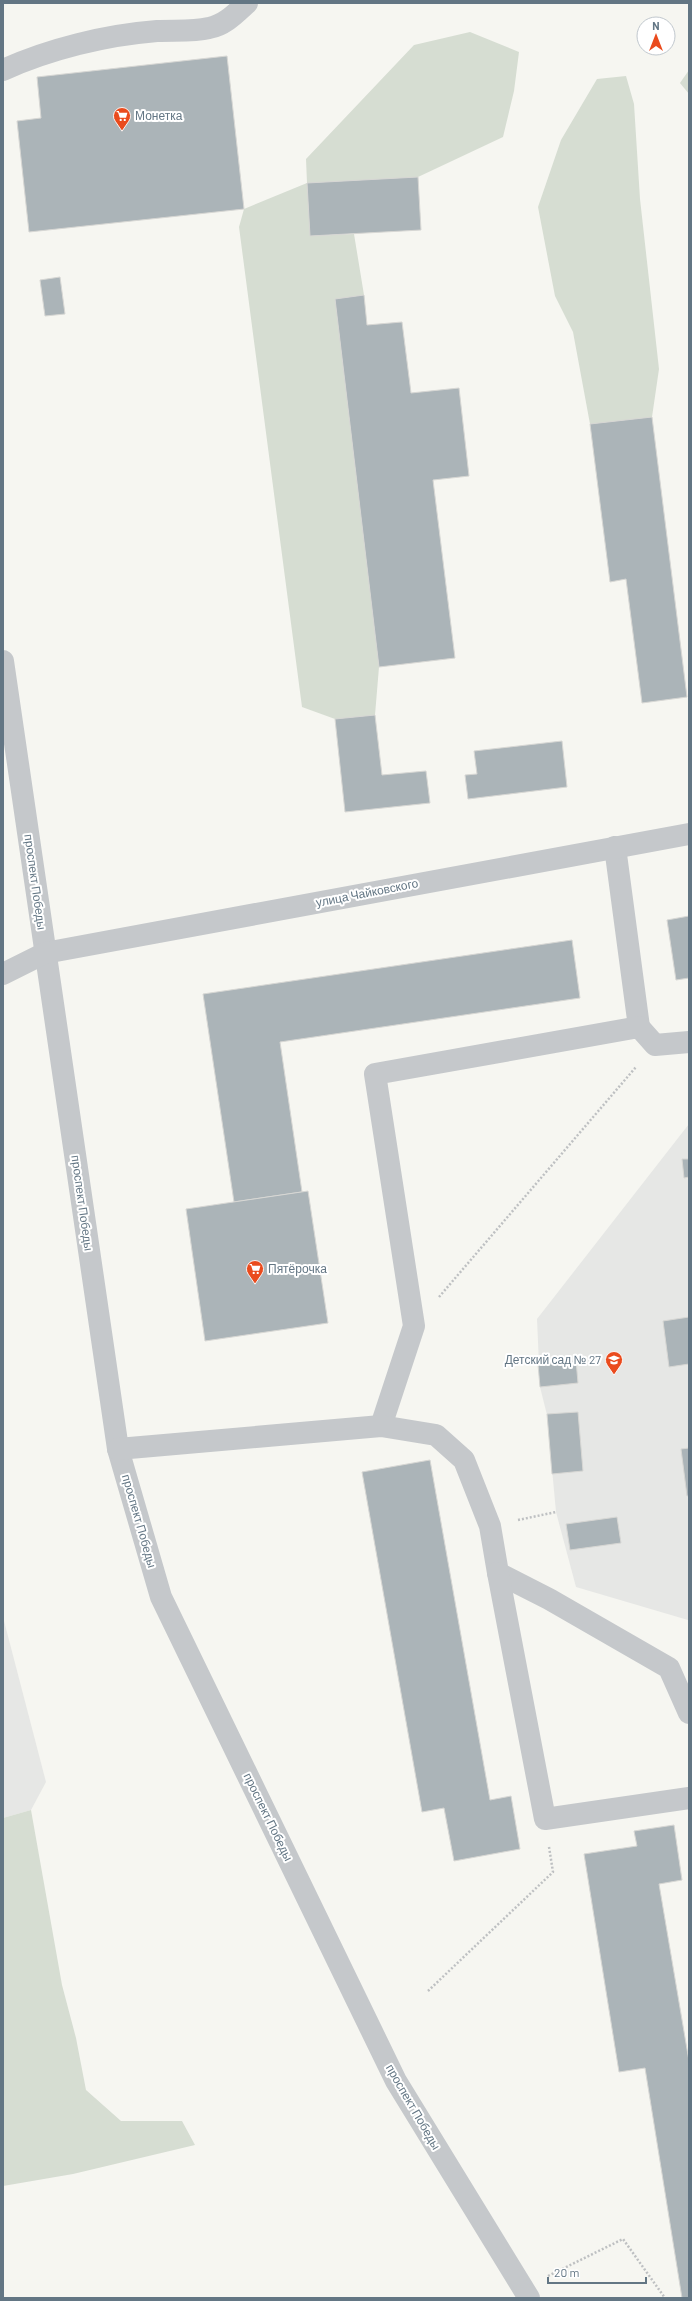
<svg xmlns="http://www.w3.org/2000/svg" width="692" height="2301" viewBox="0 0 692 2301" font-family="Barlow,sans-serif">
<rect width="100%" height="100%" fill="#f6f6f1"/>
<!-- built -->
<g fill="#e6e7e5">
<polygon points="689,1124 689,1620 688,1620 576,1587 556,1512 547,1415 540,1387 537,1319"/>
<polygon points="3,1617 46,1782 31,1810 3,1818"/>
</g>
<!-- green -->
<g fill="#d6ddd2">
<polygon points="470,32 519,52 514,91 503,137 418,177 307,183 310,236 354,234 364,295 335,299 379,667 375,715 335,719 302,707 239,227 244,209 307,183 306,159 414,45"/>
<polygon points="689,70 689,94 680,83"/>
<polygon points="626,76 634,104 640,199 659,369 652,417 590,424 573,332 555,296 538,207 561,140 597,79"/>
<polygon points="31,1810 62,1985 76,2038 86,2090 121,2121 182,2121 195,2145 73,2174 3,2186 3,1818"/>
</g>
<!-- building -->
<g fill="#abb4b8" stroke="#d7d7d4">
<polygon points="227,56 244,209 29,232 17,121 41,118 37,77"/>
<polygon points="418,177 421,230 310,236 307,183"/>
<polygon points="60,277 65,314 45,316 40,280"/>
<polygon points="364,295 367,325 402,322 411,393 459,388 469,476 433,480 455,658 379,667 335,299"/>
<polygon points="652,417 687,697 642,703 626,579 610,582 590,424"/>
<polygon points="375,715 382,775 426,771 430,803 345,812 335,719"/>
<polygon points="562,741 567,787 468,799 465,775 477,774 474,751"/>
<polygon points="689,916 689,978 676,980 667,920"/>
<polygon points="572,940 580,998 280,1042 302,1192 234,1202 203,994"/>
<polygon points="682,1159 689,1159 689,1177 684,1178"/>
<polygon points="308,1191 328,1323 205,1341 186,1209"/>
<polygon points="689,1317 689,1364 669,1367 663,1321"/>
<polygon points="576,1360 578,1383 540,1387 538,1364"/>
<polygon points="578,1412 583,1471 552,1474 547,1414"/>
<polygon points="689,1448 689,1496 687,1496 681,1449"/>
<polygon points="430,1460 490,1800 511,1796 520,1849 454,1861 444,1808 422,1812 362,1472"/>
<polygon points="617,1517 621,1543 570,1550 566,1524"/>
<polygon points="674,1825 682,1880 659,1884 689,2061 689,2298 682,2298 645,2068 619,2072 584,1854 637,1846 634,1831"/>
</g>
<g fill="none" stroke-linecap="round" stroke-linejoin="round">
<!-- path -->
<g stroke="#bec0c2" stroke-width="2.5" stroke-dasharray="2 2" stroke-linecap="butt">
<polyline points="439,1297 636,1067"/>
<polyline points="518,1520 556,1512"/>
<polyline points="428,1991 553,1872 549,1847"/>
<polyline points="548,2276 623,2239 665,2298"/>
</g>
<!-- minor -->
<g stroke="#c5c8cb" stroke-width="22">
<path d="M3 70C49 49 106 35 157 31 174 30 193 32 209 28 225 25 236 13 247 3"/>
<polyline points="3,661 118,1449 161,1597 396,2081 529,2298"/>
<polyline points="615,847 639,1027"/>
<polyline points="3,974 45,953 689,834"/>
<polyline points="381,1426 414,1326 375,1074 639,1027 655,1045 689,1042"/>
<polyline points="118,1449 381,1426 436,1435 464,1460 490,1526 498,1573 549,1599 669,1668 689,1713"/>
<polyline points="498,1573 545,1819 689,1798"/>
</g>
</g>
<!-- icons -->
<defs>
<symbol id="supermarket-pin" viewBox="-11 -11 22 30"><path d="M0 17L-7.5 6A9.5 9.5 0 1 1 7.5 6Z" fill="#ea4b1d" stroke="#fff"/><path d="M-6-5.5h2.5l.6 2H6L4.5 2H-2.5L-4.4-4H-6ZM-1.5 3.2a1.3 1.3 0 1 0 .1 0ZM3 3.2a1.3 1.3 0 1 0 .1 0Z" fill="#fff"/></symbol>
<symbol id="school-pin" viewBox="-11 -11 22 30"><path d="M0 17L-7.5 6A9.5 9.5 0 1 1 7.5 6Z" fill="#ea4b1d" stroke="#fff"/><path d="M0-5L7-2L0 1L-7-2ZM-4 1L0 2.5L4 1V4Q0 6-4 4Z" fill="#fff"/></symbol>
</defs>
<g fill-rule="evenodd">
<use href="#supermarket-pin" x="112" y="106" width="20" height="27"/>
<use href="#supermarket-pin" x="245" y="1259" width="20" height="27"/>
<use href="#school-pin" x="604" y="1350" width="20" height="27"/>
</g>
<g text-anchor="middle" stroke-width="4" stroke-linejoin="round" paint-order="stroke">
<!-- poi labels -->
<g font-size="12" fill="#637684" stroke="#fff" text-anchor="start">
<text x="135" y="120">Монетка</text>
<text x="268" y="1273">Пятёрочка</text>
<text x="601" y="1364" text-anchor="end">Детский сад № 27</text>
</g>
<!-- street labels -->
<g font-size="12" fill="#637684" stroke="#fff">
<text transform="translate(35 882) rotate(82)" y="4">проспект Победы</text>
<text transform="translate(367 893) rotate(-11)" y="4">улица Чайковского</text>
<text transform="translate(82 1203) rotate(82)" y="4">проспект Победы</text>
<text transform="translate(139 1521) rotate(74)" y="4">проспект Победы</text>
<text transform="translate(268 1817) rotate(64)" y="4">проспект Победы</text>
<text transform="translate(413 2107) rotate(60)" y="4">проспект Победы</text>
</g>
</g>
<!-- border -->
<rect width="692" height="2301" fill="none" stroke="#637684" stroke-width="8"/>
<!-- north arrow -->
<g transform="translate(656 36)"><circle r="19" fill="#ffffff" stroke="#c1c8ce"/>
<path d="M0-3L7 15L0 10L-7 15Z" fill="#ea4b1d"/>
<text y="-6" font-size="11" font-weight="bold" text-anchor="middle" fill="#637684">N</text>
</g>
<!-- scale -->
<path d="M548 2277v6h98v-6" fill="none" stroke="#637684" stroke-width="2"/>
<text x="554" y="2277" font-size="12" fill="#637684" stroke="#ffffff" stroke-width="3" paint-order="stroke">20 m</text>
</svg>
